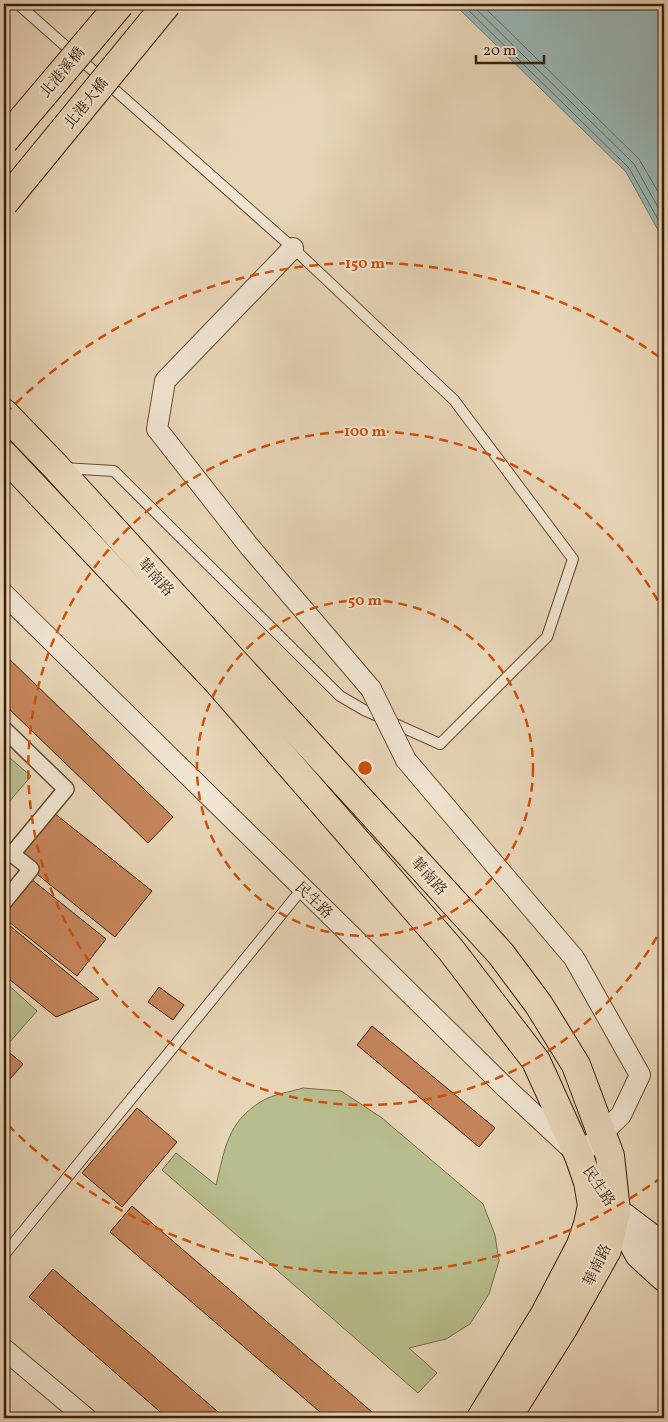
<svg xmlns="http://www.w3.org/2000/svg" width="668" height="1422" viewBox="0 0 668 1422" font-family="Vollkorn,'Noto Serif TC',serif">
<rect width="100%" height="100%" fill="#e7d5b7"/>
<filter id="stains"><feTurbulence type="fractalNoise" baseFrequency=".004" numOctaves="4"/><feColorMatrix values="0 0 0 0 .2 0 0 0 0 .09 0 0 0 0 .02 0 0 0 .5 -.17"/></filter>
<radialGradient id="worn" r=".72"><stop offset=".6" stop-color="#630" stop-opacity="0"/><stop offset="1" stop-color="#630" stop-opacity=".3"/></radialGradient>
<!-- green -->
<g fill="#b8bd8d" stroke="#7a6d49">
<polygon points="4,753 31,776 4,808"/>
<polygon points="4,981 37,1011 9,1043 4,1038"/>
<path d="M303 1088 341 1091 382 1118 483 1204 495 1235 499 1261 489 1294 470 1324 446 1339 409 1348 437 1373 418 1393 162 1170 176 1153 216 1185C225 1149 227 1122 262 1101 274 1094 290 1092 303 1088Z"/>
</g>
<!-- water -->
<polygon fill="#99b7b7" stroke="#747970" points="454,4 664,4 664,241 626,172"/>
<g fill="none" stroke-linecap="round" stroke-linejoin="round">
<!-- shore -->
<g stroke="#6a6a5e" stroke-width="1">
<polyline points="462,4 629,168 664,230"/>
<polyline points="471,4 634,164 664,218"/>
<polyline points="481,4 639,159 664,202"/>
</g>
</g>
<!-- building -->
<g fill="#c5855c" stroke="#3c1d05">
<polygon points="4,654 173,817 148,843 4,704"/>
<polygon points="49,809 152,891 115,937 12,854"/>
<polygon points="21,871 106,939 77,976 4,918 4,892"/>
<polygon points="4,921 99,999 56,1017 4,975"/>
<polygon points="159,987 184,1005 173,1020 148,1002"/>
<polygon points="372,1026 495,1128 479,1147 357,1045"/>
<polygon points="4,1048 23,1064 4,1086"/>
<polygon points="137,1108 177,1142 122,1207 82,1173"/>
<polygon points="132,1206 379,1418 327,1418 110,1232"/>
<polygon points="53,1269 225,1418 167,1418 29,1297"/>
</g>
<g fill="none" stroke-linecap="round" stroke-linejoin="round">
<defs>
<g id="service">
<polyline points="18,4 293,248 454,400 573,559 547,637 440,744 364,710 340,696 114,471 63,468"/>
<polyline points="4,1255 302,889"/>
</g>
<polyline id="pedestrian" points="4,729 66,789 12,854 31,869 4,902"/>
<g id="minor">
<polyline points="293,248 165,381 157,429 249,546 371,689"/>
<polyline points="4,594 507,1089 579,1156 621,1115 640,1075 574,958 406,760"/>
<polyline points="4,1349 86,1418"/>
</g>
<g id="secondary">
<polyline points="607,1197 616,1211 639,1254 664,1277"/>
<polyline points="623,1217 664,1248"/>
</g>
<g id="primary">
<polyline points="4,413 56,467 501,954 539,1005 576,1065 610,1156 616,1211 607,1250 565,1325 507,1418"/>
<polyline points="4,455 218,682 451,950 536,1061 579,1156 588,1182 592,1205 588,1224 581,1245 545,1314 481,1418"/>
</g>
</defs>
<!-- service casing -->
<use href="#service" stroke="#674b32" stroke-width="12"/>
<!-- pedestrian casing -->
<use href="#pedestrian" stroke="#674b32" stroke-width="18"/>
<!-- minor casing -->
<use href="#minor" stroke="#674b32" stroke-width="22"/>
<!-- secondary casing -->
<use href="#secondary" stroke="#3c1d05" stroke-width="30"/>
<!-- primary casing -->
<use href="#primary" stroke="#3c1d05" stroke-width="30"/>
<!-- service -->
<use href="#service" stroke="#efe4d0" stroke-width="10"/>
<!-- pedestrian -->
<use href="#pedestrian" stroke="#efe4d0" stroke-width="15"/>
<!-- minor -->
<use href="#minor" stroke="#efe4d0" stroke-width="20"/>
<!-- secondary -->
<use href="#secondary" stroke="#efe4d0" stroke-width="28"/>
<!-- primary -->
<use href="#primary" stroke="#e7d5b7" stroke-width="28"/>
<defs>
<polyline id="minor-bridge" points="371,689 406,760"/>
<g id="primary-bridge">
<polyline points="4,141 120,4"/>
<polyline points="4,203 167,4"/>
</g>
</defs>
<!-- minor-bridge casing -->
<use href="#minor-bridge" stroke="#674b32" stroke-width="22" stroke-linecap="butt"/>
<!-- primary-bridge casing -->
<use href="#primary-bridge" stroke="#3c1d05" stroke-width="30" stroke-linecap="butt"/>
<!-- minor-bridge -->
<use href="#minor-bridge" stroke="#efe4d0" stroke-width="20"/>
<!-- primary-bridge -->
<use href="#primary-bridge" stroke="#e7d5b7" stroke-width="28"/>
</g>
<!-- distance rings -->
<g fill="none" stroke="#ce500b" stroke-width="2.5" stroke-dasharray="9 6">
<circle cx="365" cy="768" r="168"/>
<path d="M664 924A337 337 0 1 1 664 612"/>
<path d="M662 1177A505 505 0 0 1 5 1122M5 414A505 505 0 0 1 662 359"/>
</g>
<g text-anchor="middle" stroke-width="4.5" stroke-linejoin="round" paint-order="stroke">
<!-- street labels -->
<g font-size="15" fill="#3c1d05" stroke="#efe4d0">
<text transform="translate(62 72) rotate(-50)" y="5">北港溪橋</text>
<text transform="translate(86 103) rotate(-51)" y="5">北港大橋</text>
<text transform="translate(156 577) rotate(48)" y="5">華南路</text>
<text transform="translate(429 876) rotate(48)" y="5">華南路</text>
<text transform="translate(314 900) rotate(44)" y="5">民生路</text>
<text transform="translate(599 1186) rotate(56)" y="5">民生路</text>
<text transform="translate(597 1265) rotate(-64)" y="5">華南路</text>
</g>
</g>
<circle cx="365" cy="768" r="8" fill="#ce500b" stroke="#efe4d0" stroke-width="2.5"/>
<g font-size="15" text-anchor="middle" font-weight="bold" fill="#ce500b" stroke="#efe4d0" stroke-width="4.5" stroke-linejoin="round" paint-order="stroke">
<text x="365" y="268">150 m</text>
<text x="365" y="436">100 m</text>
<text x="365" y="605">50 m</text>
</g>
<!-- margin -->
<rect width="668" height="1422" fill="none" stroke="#e7d5b7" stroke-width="20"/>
<rect x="5" y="5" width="658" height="1412" fill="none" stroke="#3c1d05" stroke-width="2.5"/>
<rect x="10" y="10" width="648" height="1402" fill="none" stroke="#3c1d05"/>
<!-- scale -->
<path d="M476 55v8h68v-8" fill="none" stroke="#3c1d05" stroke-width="2.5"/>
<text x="483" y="55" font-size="15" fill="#3c1d05" stroke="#efe4d0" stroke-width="4" paint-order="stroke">20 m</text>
<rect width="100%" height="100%" filter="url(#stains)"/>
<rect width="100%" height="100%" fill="url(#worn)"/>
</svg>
